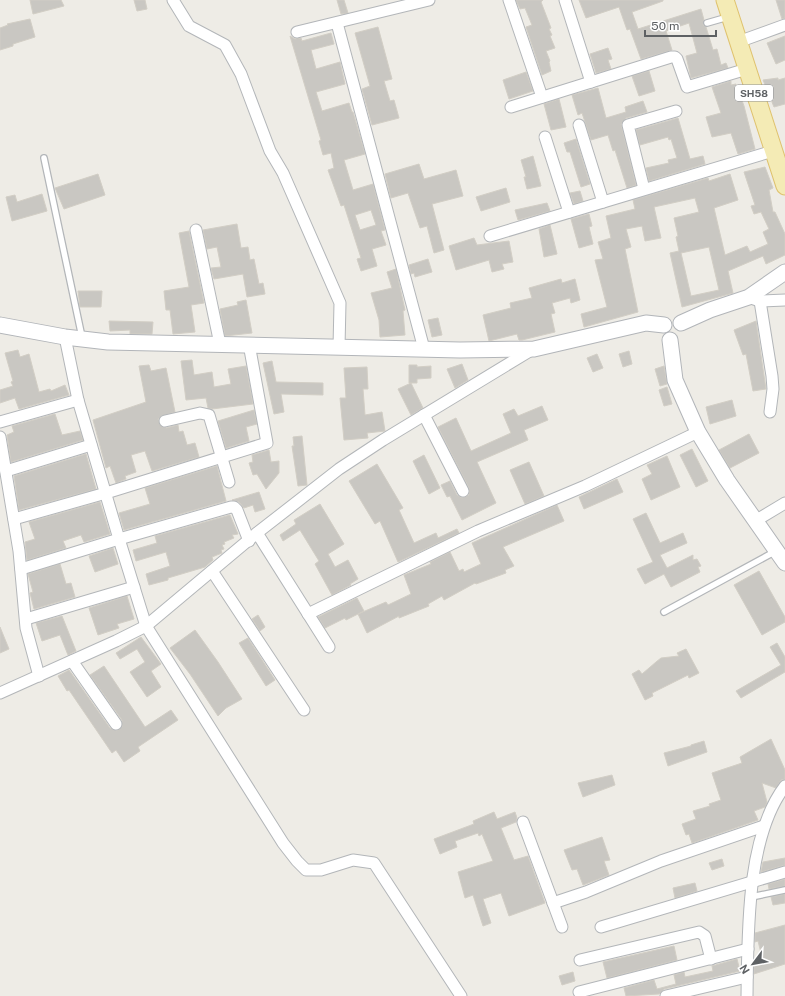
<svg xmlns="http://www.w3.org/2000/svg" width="785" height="996" viewBox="0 0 785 996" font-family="'Public Sans',sans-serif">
<rect width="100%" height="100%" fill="#eeece6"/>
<!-- building -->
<g fill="#c9c7c2" stroke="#d2cec5" fill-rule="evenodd">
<polygon points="30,0 61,0 64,6 33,14"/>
<polygon points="134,0 145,0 147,9 137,11"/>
<polygon points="337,0 344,0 348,13 341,14"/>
<polygon points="516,0 543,0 541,2 551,28 549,29 552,35 550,36 555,48 546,51 550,61 549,62 551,71 542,75 526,27 532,25 525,8 520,9"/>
<polygon points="579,0 663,0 663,1 632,12 638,29 701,9 704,20 703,25 706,27 713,50 717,49 721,65 726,63 728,68 691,78 686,56 697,53 689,23 666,31 672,50 641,59 630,29 627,30 619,7 586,18"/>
<polygon points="776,0 785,0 785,18 782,19"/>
<polygon points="30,19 35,37 13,44 13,46 0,50 0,28 8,25 7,24"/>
<polygon points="378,27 392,79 384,81 390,101 394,100 399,118 372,125 362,89 370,86 355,33"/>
<path d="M331 33 334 44 311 50 316 69 340 62 345 84 316 92 322 111 349 103 352 112H353L365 154 344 160 353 190 373 184 385 230 381 231 386 245 372 249 377 266 361 271 357 259 361 258 344 205 341 206 328 170 334 168 331 153 323 155 319 141 321 140 290 36 295 39 301 38 302 41ZM371 210 376 225 360 230 355 215Z"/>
<polygon points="785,36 785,60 776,64 767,43"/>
<polygon points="608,48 612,59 608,60 611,69 596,73 590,54"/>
<polygon points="649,71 655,91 639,96 632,76"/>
<polygon points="526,72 533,91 509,99 503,80"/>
<polygon points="778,78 778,80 785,78 785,104 774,107 763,80"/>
<polygon points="731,81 731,85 736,84 744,106 755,149 738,154 731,133 712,137 706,117 721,113 712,87"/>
<polygon points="598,88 606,118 626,112 625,107 643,101 647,112 626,118 621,124 636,185 627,188 615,150 613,151 608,135 591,140 582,113 578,115 572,95"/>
<polygon points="559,99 566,127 551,130 544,104"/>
<polygon points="678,118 690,159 703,156 705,164 649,181 646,168 669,163 668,160 677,158 671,139 669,140 668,137 640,145 636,130"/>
<polygon points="576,139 590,184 581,187 570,152 567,152 564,143"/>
<polygon points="533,156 541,186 527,189 524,177 526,177 521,160"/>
<polygon points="419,164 424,179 456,170 463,196 432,204 444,250 434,253 427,226 420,228 408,193 391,198 385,174"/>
<path d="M765 167 773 188 769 190 773 212H775L785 234V255L766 264 763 256 728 271 733 293 682 307 670 253 679 251 676 237 678 236 674 218 699 212 695 198 654 207 661 238 645 241 642 226 626 229 631 247 625 249 638 312 584 327 581 314 607 307 595 260 603 259 598 242 611 238 606 216 635 209 633 200 708 178 709 181 730 174 738 200 714 208 725 255 747 246 750 252 768 244 763 232 769 229 761 212 754 214 751 206 755 205 744 172ZM709 247 719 290 691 296 681 253Z"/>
<polygon points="98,174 105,195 64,209 55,188"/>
<polygon points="506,188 510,202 481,211 476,197"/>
<polygon points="580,191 583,201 574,204 570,193"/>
<polygon points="42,194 47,211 12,221 6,197 15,195 17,202"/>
<polygon points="547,203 550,211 518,220 515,210"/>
<polygon points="589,214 592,226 589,227 593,244 579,248 571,219"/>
<polygon points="237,224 241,248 248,247 250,260 254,259 259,284 263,283 265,294 247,297 243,274 214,279 211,268 221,267 217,247 207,249 203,230"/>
<polygon points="550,225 557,254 544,257 539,229"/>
<polygon points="189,231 204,303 191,305 195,332 173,334 170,310 166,310 164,291 189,287 179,233"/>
<polygon points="474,238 477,245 509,241 513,262 502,264 504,269 492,272 489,260 456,270 449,246"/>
<polygon points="428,259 432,272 415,277 414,273 411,274 409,265"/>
<polygon points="396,269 405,310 403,311 405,335 380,337 379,320 371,293 392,288 387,272"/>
<polygon points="561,279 562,283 575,279 580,300 571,303 570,298 552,303 555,313 551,314 555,332 522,340 519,340 517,334 489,341 483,315 511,308 510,303 532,298 529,288"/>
<polygon points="78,291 102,291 101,307 80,307"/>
<polygon points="246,300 252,333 225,336 220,309 238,305 237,302"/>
<polygon points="438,318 442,335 432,337 428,320"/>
<polygon points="109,321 153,322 152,334 130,334 130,330 110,331"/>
<polygon points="756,321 766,389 753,391 746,354 743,355 734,330"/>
<polygon points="18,350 20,357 29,354 39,392 50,389 51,391 65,385 69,395 19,409 15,398 0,403 0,390 13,386 11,382 13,381 5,353"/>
<polygon points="629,351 632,364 623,367 619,354"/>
<polygon points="597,354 603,368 593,372 587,358"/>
<polygon points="192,360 194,375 212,372 214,387 231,384 228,369 246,366 253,404 212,409 208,408 206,398 186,400 181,361"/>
<polygon points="272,361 276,382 323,383 323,395 281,394 284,412 274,414 263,363"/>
<polygon points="462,364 468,380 455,388 447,369"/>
<polygon points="149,365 151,371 166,368 175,412 161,416 158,419 160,425 166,428 178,425 179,432 183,431 187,445 195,443 199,457 152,471 145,451 131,455 136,472 125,476 126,479 116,483 110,466 106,468 93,420 146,402 139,366"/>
<polygon points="409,365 417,365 417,367 431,366 431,378 417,379 417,383 409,383"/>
<polygon points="664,366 667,384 660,386 655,369"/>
<polygon points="367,367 368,389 363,389 365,415 382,412 385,431 367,433 368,438 344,440 340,398 346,398 344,368"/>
<polygon points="411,383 423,408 411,415 398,389"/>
<polygon points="667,387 672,404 664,406 659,390"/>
<polygon points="732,400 736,416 710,424 706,407"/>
<polygon points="542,406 548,420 524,430 528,440 477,462 496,503 462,520 450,496 447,497 441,485 450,481 457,495 462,498 469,495 469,488 438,427 456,418 471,451 511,433 503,414 514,409 518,416"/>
<polygon points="254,410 257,424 246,427 249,441 226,448 218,421"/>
<polygon points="55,414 62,435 80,431 83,440 11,462 7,435 14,432 12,426"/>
<polygon points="749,434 759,453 730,468 719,450"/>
<polygon points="302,436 307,485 298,486 292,446 294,446 293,437"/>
<polygon points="692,449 708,481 696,487 680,455"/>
<polygon points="269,450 271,462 279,461 279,473 266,489 257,474 253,475 249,463 253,462 252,455"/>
<polygon points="86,454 96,489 19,510 14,476"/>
<polygon points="424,455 440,488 429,494 413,461"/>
<polygon points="667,456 680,487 651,500 642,479 652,474 647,465"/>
<polygon points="529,462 544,496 525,504 510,470"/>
<polygon points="377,464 403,508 399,510 414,543 436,533 438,538 457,529 459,533 398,562 380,521 375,524 349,481"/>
<polygon points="217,466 226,501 124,530 119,513 150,504 145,488"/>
<polygon points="617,479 623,492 584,509 579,497"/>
<polygon points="259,492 265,509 255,512 253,505 244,508 239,502 232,500"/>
<polygon points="100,502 110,534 84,542 81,535 63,541 66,548 27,560 25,542 35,539 29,522"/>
<polygon points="320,504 344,544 328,554 335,567 348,560 358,579 350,584 351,585 332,595 315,564 319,561 300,530 283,541 280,535 296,524 294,520"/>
<polygon points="557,505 564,521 503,547 514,566 505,570 506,573 476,584 475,583 444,600 442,596 428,604 429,606 399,618 399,616 367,633 358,614 386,602 388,605 411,594 404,575 431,564 430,562 450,552 459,571 463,569 464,572 481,564 472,543"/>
<polygon points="646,513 660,543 683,533 687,543 660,555 667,568 693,555 693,560 697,559 701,566 698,567 700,572 671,587 664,574 645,584 637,569 653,562 633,519"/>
<polygon points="230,515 238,534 232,535 234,538 224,542 225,544 222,545 224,549 221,550 222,553 212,557 213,560 205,567 168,578 168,580 149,585 146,574 170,566 166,552 136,561 133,550 157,543 155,536"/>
<polygon points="113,548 118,564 95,572 89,556"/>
<polygon points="60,564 66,584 71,583 75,597 34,609 30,593 33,592 28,574"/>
<polygon points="759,571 785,617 785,622 762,635 734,585"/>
<polygon points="127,596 134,619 117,624 119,628 98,635 89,608"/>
<polygon points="357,598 364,611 346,620 345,618 325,628 318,617"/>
<polygon points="258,615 265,627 260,631 252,619"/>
<polygon points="62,616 76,651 68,655 60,635 42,641 36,623"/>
<polygon points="0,627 9,649 0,653"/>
<polygon points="195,630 218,662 242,699 226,708 218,716 190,674 170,648"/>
<polygon points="141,637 161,664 151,671 161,687 147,697 130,672 145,662 137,649 120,659 116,653"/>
<polygon points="248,638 275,680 266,686 239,643"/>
<polygon points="777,643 785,657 785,672 741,698 736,691 781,665 770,647"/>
<polygon points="686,649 699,673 689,678 688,675 652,693 653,696 645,700 632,674 639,670 642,674 656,662 661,658 679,656 677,653"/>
<polygon points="104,666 145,727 171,710 178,720 138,747 140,751 124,762 116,750 112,753 69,690 67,691 58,676 69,670 110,728 117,731 122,727 122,720 90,675"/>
<polygon points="771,739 785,770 785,779 781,780 776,788 762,783 767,802 765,807 754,811 758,820 692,843 689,834 686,835 682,824 696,819 693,811 710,806 709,804 721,800 712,773 742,763 740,757"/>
<polygon points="704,741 707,752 668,766 664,753 691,746 691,745"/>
<polygon points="612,775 615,785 583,797 578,783"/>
<polygon points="494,812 497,819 515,812 517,818 516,822 501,828 514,860 528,856 545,903 509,916 501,893 483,899 491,923 483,926 473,895 465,898 458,872 493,861 482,834 479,836 478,833 455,841 457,847 440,854 434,839 474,824 473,821"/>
<polygon points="602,837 610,860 604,861 609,875 583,885 577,869 572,870 564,850"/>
<polygon points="785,858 785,865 761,872 763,862"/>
<polygon points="722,859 724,866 712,870 709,863"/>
<polygon points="785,879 785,886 769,889 768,884"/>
<polygon points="695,883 697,891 675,898 673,888"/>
<polygon points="785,894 785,903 773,905 771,897"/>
<polygon points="785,925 785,964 754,974 754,963 763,961 758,941 755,942 755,933"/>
<polygon points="674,946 677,960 607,978 603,962"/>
<polygon points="737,959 740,971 664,989 659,994 626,996 624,988 654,980 657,989 676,984 674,975 684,972 685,977 713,971 712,966"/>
<polygon points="573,972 575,981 562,985 559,976"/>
</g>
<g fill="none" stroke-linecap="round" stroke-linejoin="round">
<defs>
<g id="lane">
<polyline points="707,23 728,17"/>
<polyline points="44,158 82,337"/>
<polyline points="664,612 776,551"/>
<polyline points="751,897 785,890"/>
</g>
<g id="street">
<polyline points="173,0 189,26 225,45 241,74 270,151 283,173 340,303 339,347"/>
<polyline points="509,0 542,97"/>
<polyline points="565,0 591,82"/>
<polyline points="337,23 424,349"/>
<polyline points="297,32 429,0"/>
<polyline points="738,42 785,25"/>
<polyline points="511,107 671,57 675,57 677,59 687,87 747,69"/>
<polyline points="579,125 603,202"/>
<polyline points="545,137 569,212"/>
<polyline points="644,189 628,125 676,111"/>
<polyline points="196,230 220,344"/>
<polyline points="490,236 773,151"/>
<polyline points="754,299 760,301 785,300"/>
<polyline points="760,301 772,376 773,389 770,412"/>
<polyline points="424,415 463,491"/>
<polyline points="165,421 200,413 209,415 229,482"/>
<polyline points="0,422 78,400"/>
<polyline points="0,437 19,551 26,628 39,676"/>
<polyline points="6,471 91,445"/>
<polyline points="14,519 106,493 267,443 249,344"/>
<polyline points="755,521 785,503"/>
<polyline points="257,533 329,647"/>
<polyline points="249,541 237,510 234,507 231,507 119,539 146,626 283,843 297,861 306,870 321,870 353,860 374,863 461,996"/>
<polyline points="21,569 119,539 78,400 65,337"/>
<polyline points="212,571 304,710"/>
<polyline points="308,614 478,531 585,486 698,432"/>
<polyline points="26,619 134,587"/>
<polyline points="72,661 116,724"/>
<polyline points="0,693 116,641 146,626 257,533 339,469 383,440 533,349"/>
<polyline points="523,822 562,927"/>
<polyline points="553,903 586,892 661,861 764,826"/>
<polyline points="601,927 785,872"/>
<polyline points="580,960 699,932 705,936 711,959"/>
<polyline points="579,992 748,949"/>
<polyline points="666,996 747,977"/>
<path d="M747 996C748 934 746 837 785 786"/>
</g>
<g id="secondary">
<polyline points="681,323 710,310 749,297 785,272"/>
<polyline points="0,325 65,337 108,342 460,350 534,349 646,323 664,325"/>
<polyline points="670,340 675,380 698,432 727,480 785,563"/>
</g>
<polyline id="primary" points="725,0 785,186"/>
</defs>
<!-- lane casing -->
<use href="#lane" stroke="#b3b6b9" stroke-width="8"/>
<!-- street casing -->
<use href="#street" stroke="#b3b6b9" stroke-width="13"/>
<!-- secondary casing -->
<use href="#secondary" stroke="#b2b5b9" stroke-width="17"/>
<!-- primary casing -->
<use href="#primary" stroke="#dfc26e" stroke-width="19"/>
<!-- lane -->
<use href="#lane" stroke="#fff" stroke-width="5.5"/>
<!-- street -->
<use href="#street" stroke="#fff" stroke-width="11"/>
<!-- secondary -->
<use href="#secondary" stroke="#fff" stroke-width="15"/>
<!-- primary -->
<use href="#primary" stroke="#f4ebb5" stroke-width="17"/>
</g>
<g text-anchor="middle" stroke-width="3.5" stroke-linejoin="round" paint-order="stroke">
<!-- shield labels -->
<rect fill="#fff" stroke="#8e9092" stroke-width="1" x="735" y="85" width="38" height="16" rx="3"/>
<g font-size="10" font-weight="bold" fill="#5e6164">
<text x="754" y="97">SH58</text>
</g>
</g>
<!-- north arrow -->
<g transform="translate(753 964) rotate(238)" stroke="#ffffff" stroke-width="3" paint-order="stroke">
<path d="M0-3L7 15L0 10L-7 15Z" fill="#5e6164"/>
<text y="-6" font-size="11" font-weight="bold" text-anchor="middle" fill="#5e6164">N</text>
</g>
<!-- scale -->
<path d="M645 30v6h71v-6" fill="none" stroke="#5e6164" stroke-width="2"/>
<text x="651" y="30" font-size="12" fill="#5e6164" stroke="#ffffff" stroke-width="3" paint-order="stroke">50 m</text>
</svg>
